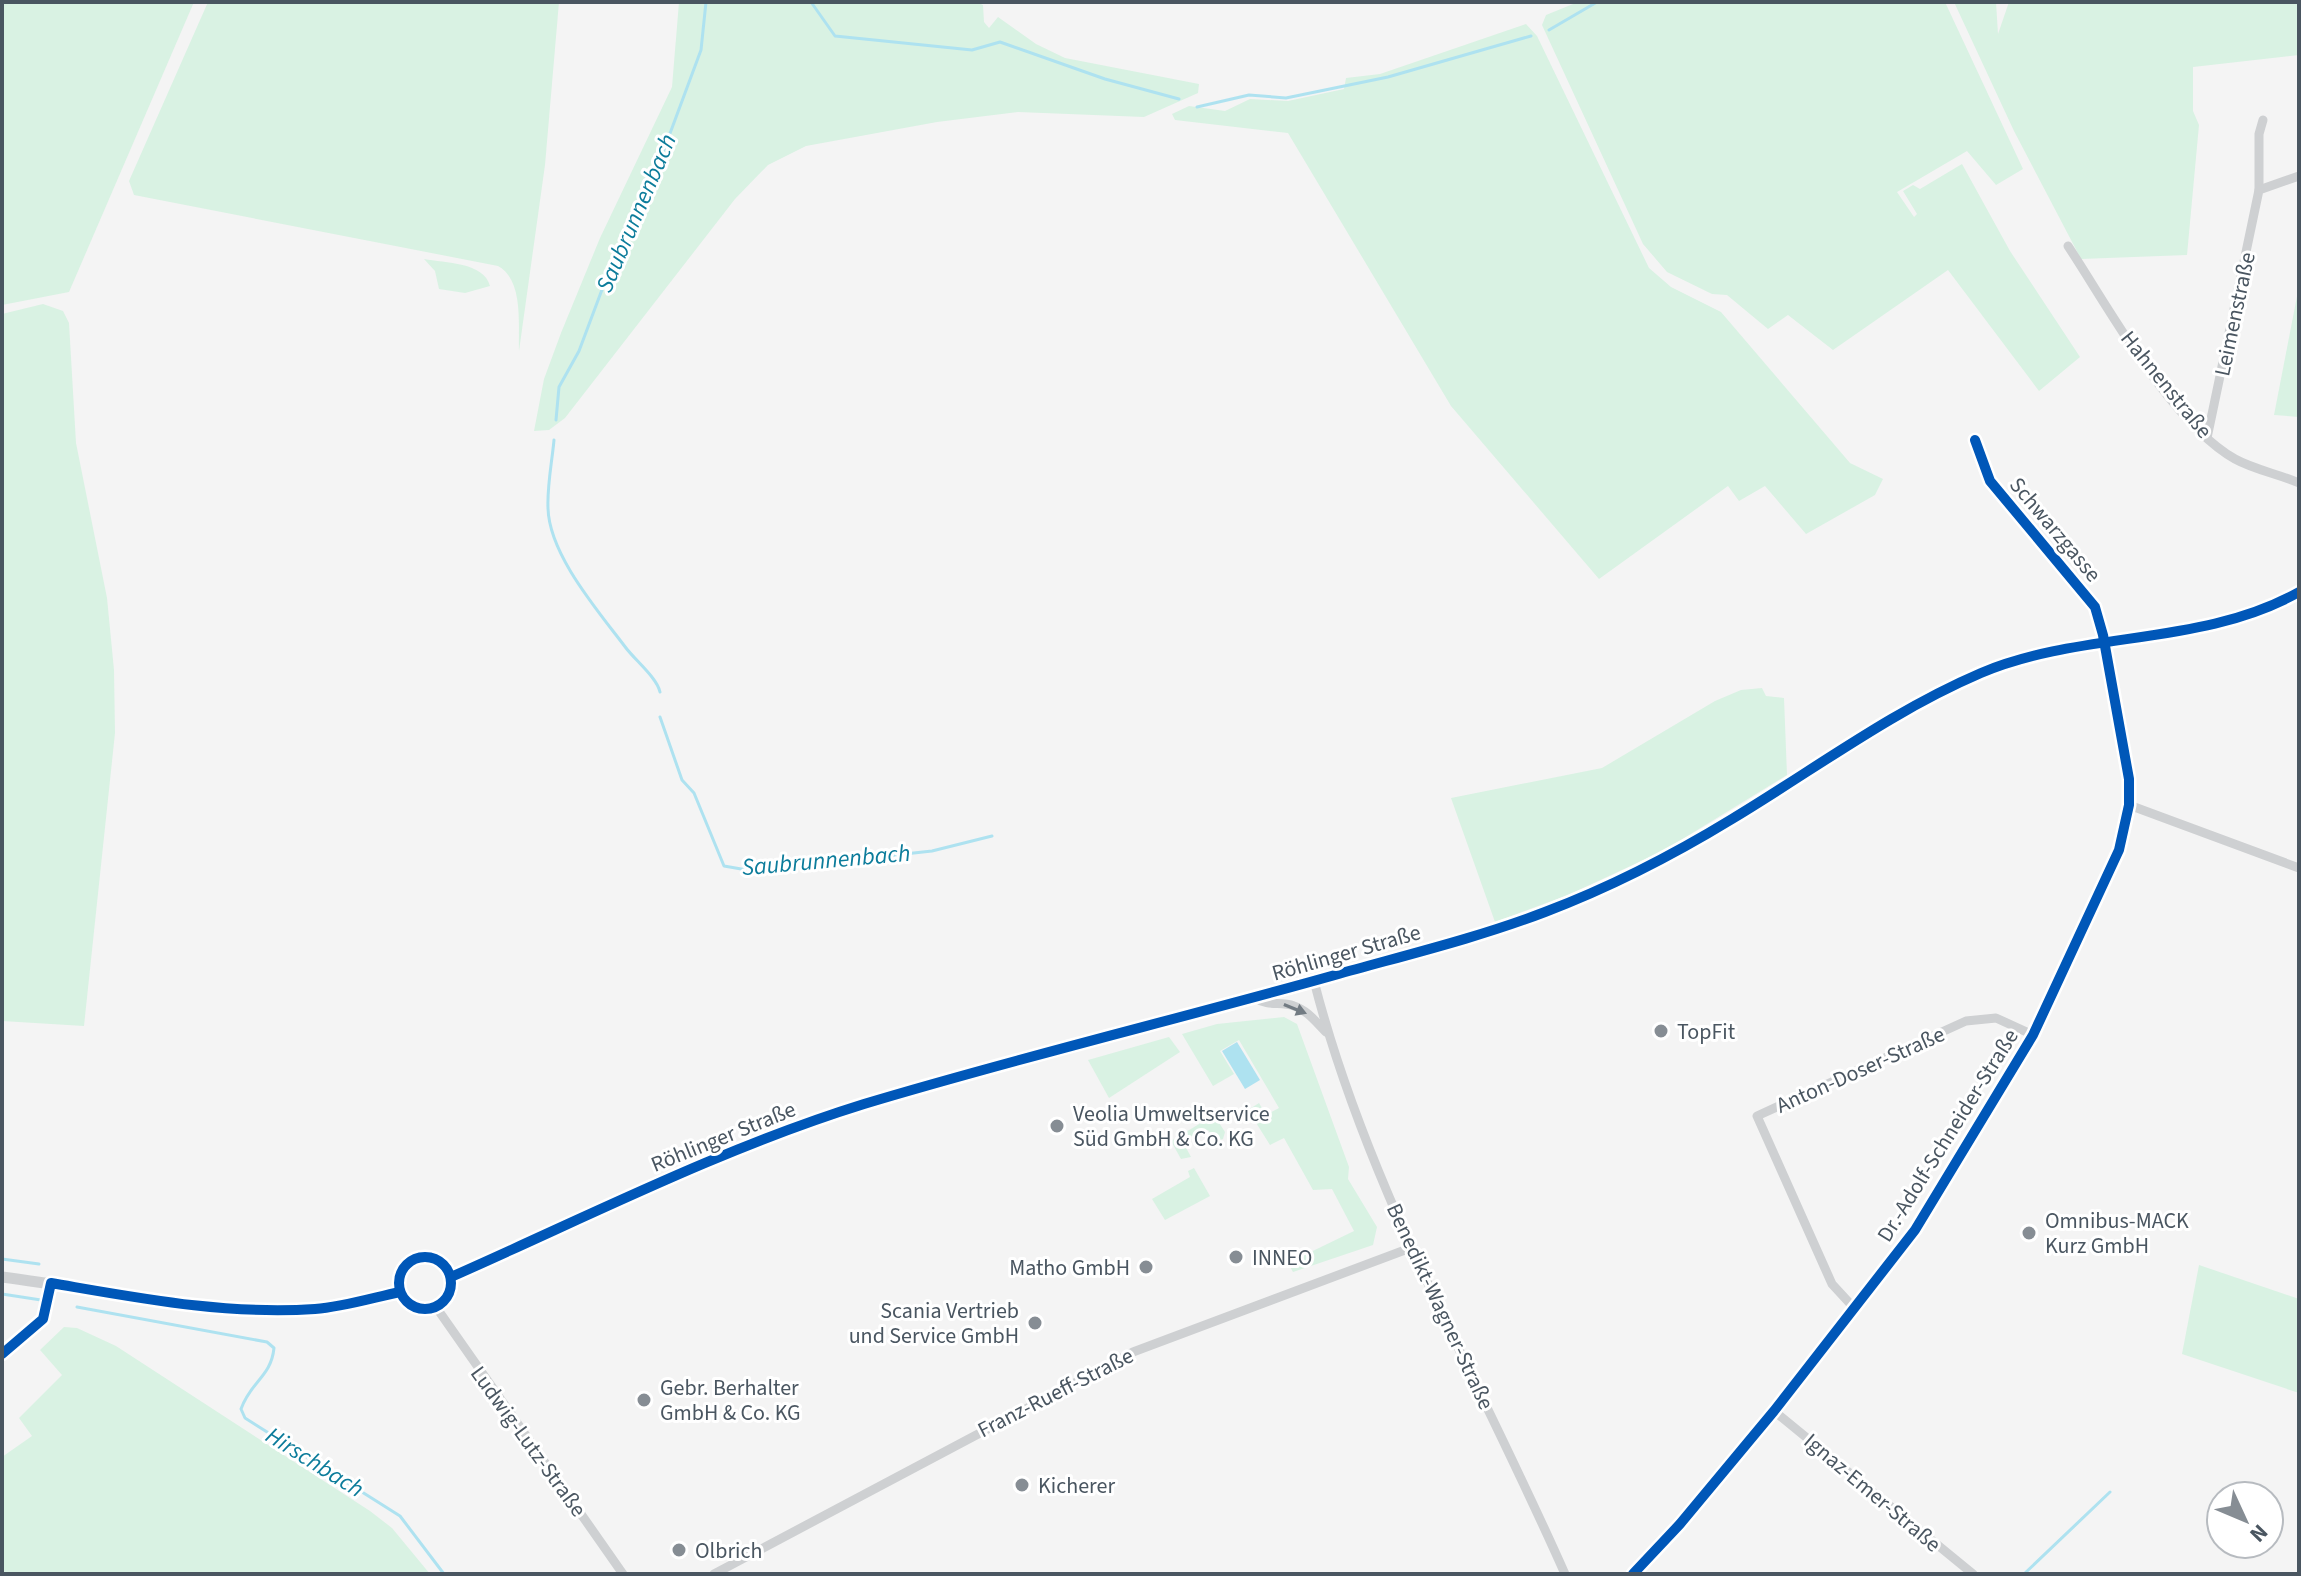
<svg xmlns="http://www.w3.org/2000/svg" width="2301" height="1576" viewBox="0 0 2301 1576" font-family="'Source Sans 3',sans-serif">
<rect width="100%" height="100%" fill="#f4f4f4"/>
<!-- green -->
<g fill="#d9f2e3">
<polygon points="2,2 194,2 69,292 2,305"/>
<path d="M208 2H559L545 165 519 351C518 325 524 280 498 266L134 195 129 181Z"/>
<polygon points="679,2 976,2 983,5 984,22 989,28 998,17 1036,44 1065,58 1199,84 1198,93 1144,117 1018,112 937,122 806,146 768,165 735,199 565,418 549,430 534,431 544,379 561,333 600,238 672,87"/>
<polygon points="1578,2 1945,2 2023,169 1996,185 1967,151 1897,192 1914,217 1917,214 1903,191 1913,185 1920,189 1962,164 2010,251 2080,357 2039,391 1948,270 1833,350 1788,315 1768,329 1727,295 1712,294 1667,272 1643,244 1542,25 1546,15"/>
<polygon points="1954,2 1996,2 1998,34 2009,2 2299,2 2299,55 2193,67 2193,111 2199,125 2187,255 2081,259 2014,131"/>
<polygon points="1526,24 1537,36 1649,268 1671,287 1721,312 1850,463 1883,479 1875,495 1806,534 1765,486 1739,501 1728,486 1599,579 1451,406 1288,133 1175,120 1172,114 1189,106 1225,111 1250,99 1288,101 1344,89 1346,78 1380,74"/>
<path d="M424 259C445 263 484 262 490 286L465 293 439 289 435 271Z"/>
<polygon points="2299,286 2299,417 2274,415"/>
<polygon points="43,304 63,311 69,323 76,443 107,598 114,670 115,733 84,1026 2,1021 2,314"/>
<polygon points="1762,688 1766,696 1784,698 1787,775 1663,851 1568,895 1495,922 1451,798 1602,768 1715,701 1741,690"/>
<polygon points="1284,1017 1297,1024 1349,1167 1348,1179 1377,1227 1373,1245 1293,1272 1288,1263 1354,1231 1332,1189 1313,1190 1284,1138 1270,1145 1248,1110 1259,1103 1266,1115 1279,1108 1239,1040 1220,1051 1234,1074 1213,1086 1182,1034 1217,1024"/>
<polygon points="1169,1037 1180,1052 1109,1098 1088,1060"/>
<polygon points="1214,1115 1225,1132 1223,1139 1216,1141 1208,1130 1184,1144 1191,1157 1181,1159 1171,1141"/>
<polygon points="1194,1168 1210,1196 1165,1220 1152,1199 1190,1177 1188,1171"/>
<polygon points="2199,1265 2299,1299 2299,1393 2182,1354"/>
<polygon points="64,1327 77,1328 116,1346 370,1511 392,1528 430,1574 2,1574 2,1457 32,1436 19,1418 62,1375 40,1350"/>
</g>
<!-- water -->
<polygon fill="#aee2f0" points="1237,1042 1260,1080 1245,1089 1222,1051"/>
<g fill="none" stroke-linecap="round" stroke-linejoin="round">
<!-- stream -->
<g stroke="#aee2f0" stroke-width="3">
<polyline points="811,2 835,36 972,50 1000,42 1105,79 1179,99"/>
<polyline points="1549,30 1597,2"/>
<polyline points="1197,107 1249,95 1286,98 1388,77 1531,36"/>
<polyline points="556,420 559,387 579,351 618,247 659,163 701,50 706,2"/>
<path d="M554 440C552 462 547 486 548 508 549 555 599 612 626 648 636 661 657 678 660 692"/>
<polyline points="660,717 682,780 694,793 724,866 747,870 819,856 859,859 932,851 992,836"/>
<polyline points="2,1259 39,1264"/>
<polyline points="2,1294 41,1300"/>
<path d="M77 1307 267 1342 274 1348C271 1377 251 1381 241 1409L245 1418 400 1516 444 1574"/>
<polyline points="2024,1574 2110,1492"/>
</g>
<!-- minor -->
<g stroke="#ced0d2" stroke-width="9">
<polyline points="2259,190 2259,134 2263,120"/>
<path d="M2068 246C2109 308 2171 423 2235 459 2255 470 2279 474 2299 483"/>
<polyline points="2207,438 2259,190 2299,176"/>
<polyline points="2129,805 2299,868"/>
<path d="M1314 981C1367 1188 1479 1379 1565 1574"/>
<path d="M1255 998C1269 1007 1280 1001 1294 1006 1307 1010 1316 1022 1326 1032"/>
<polyline points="436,1307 623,1574"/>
<polyline points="1855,1309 1832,1284 1757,1116 1966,1021 1996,1018 2033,1035"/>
<polyline points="2,1354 43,1319 51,1283"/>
<polyline points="1774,1411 1973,1574"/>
<polyline points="714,1574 1133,1352 1413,1247"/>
<polyline points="1633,1574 1680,1524 1774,1411 1915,1230 2033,1035 2119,850 2129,805 2129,779 2103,635 2095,607 1990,481 1975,440"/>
</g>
<!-- tertiary -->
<g stroke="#ced0d2" stroke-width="11">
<circle cx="425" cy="1283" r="26"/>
<path d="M2 1277C106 1290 211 1318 317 1309 344 1306 373 1298 400 1292"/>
<path d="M451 1277C587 1217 722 1148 864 1104 1020 1057 1179 1019 1335 975 1406 955 1477 938 1545 912 1611 887 1673 855 1732 819 1815 769 1892 711 1981 673 2083 630 2201 647 2299 592"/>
</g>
<defs>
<g id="cycleway">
<circle cx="425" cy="1283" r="26"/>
<path d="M451 1277C587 1217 722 1148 864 1104 1020 1057 1179 1019 1335 975 1406 955 1477 938 1545 912 1611 887 1673 855 1732 819 1815 769 1892 711 1981 673 2083 630 2201 647 2299 592"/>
<path d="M2 1354 43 1319 51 1283C139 1298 225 1315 315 1309 343 1307 372 1298 400 1292"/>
<polyline points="1633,1574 1680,1524 1774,1411 1915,1230 2033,1035 2119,850 2129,805 2129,779 2103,635 2095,607 1990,481 1975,440"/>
</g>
</defs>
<!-- cycleway casing -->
<use href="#cycleway" stroke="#fff" stroke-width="15"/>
<!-- cycleway -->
<use href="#cycleway" stroke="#0057b8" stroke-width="10"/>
</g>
<!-- one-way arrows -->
<defs><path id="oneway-solid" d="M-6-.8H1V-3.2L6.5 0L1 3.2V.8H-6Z" transform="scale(2)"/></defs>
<use fill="#727b83" href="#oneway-solid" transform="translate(1295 1009) rotate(22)"/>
<!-- markers -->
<g fill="#868d94" stroke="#fff" stroke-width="3">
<circle cx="1661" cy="1031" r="8"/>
<circle cx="1057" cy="1126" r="8"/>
<circle cx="2029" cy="1233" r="8"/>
<circle cx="1236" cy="1257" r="8"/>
<circle cx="1146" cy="1267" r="8"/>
<circle cx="1035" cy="1323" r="8"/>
<circle cx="644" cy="1400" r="8"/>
<circle cx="1022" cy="1485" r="8"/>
<circle cx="679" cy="1550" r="8"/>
</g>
<g text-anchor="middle" stroke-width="6" stroke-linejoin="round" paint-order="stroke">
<!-- street labels -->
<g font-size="22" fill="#4a5661" stroke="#fff">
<text transform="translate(2234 314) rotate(-78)" y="8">Leimenstraße</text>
<text transform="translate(2167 384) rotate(51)" y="8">Hahnenstraße</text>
<text transform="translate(2056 529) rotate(50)" y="8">Schwarzgasse</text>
<text transform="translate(1346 952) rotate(-16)" y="8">Röhlinger Straße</text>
<text transform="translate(1860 1069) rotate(-24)" y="8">Anton-Doser-Straße</text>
<text transform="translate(1947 1135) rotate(-58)" y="8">Dr.-Adolf-Schneider-Straße</text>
<text transform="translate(723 1136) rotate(-22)" y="8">Röhlinger Straße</text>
<text transform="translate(1441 1306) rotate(65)" y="8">Benedikt-Wagner-Straße</text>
<text transform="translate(1055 1392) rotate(-27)" y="8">Franz-Rueff-Straße</text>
<text transform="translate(529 1441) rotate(54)" y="8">Ludwig-Lutz-Straße</text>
<text transform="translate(1873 1492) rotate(40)" y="8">Ignaz-Emer-Straße</text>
</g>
<!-- poi labels -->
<g font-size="22" fill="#4a5661" stroke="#fff" text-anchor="start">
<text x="1677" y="1039">TopFit</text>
<text x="1073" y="1121">Veolia Umweltservice<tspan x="1073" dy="25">Süd GmbH &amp; Co. KG</tspan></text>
<text x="2045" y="1228">Omnibus-MACK<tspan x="2045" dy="25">Kurz GmbH</tspan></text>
<text x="1252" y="1265">INNEO</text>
<text x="1130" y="1275" text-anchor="end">Matho GmbH</text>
<text x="1019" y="1318" text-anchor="end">Scania Vertrieb<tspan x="1019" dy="25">und Service GmbH</tspan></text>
<text x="660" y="1395">Gebr. Berhalter<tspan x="660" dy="25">GmbH &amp; Co. KG</tspan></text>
<text x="1038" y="1493">Kicherer</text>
<text x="695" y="1558">Olbrich</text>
</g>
<!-- water labels -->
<g font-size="24" font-style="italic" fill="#0c7c9b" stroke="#fff">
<text transform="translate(636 213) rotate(-67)" y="8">Saubrunnenbach</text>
<text transform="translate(826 860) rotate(-5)" y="8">Saubrunnenbach</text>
<text transform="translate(315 1462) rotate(32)" y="8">Hirschbach</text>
</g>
</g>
<!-- border -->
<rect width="2301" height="1576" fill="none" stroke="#4a5661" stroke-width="8"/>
<!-- north arrow -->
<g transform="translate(2245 1520) rotate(134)"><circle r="38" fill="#ffffff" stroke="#b7bbc0" stroke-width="2"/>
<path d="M0-6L14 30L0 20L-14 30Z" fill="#868d94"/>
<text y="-12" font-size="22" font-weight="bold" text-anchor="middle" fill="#4a5661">N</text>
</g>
</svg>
